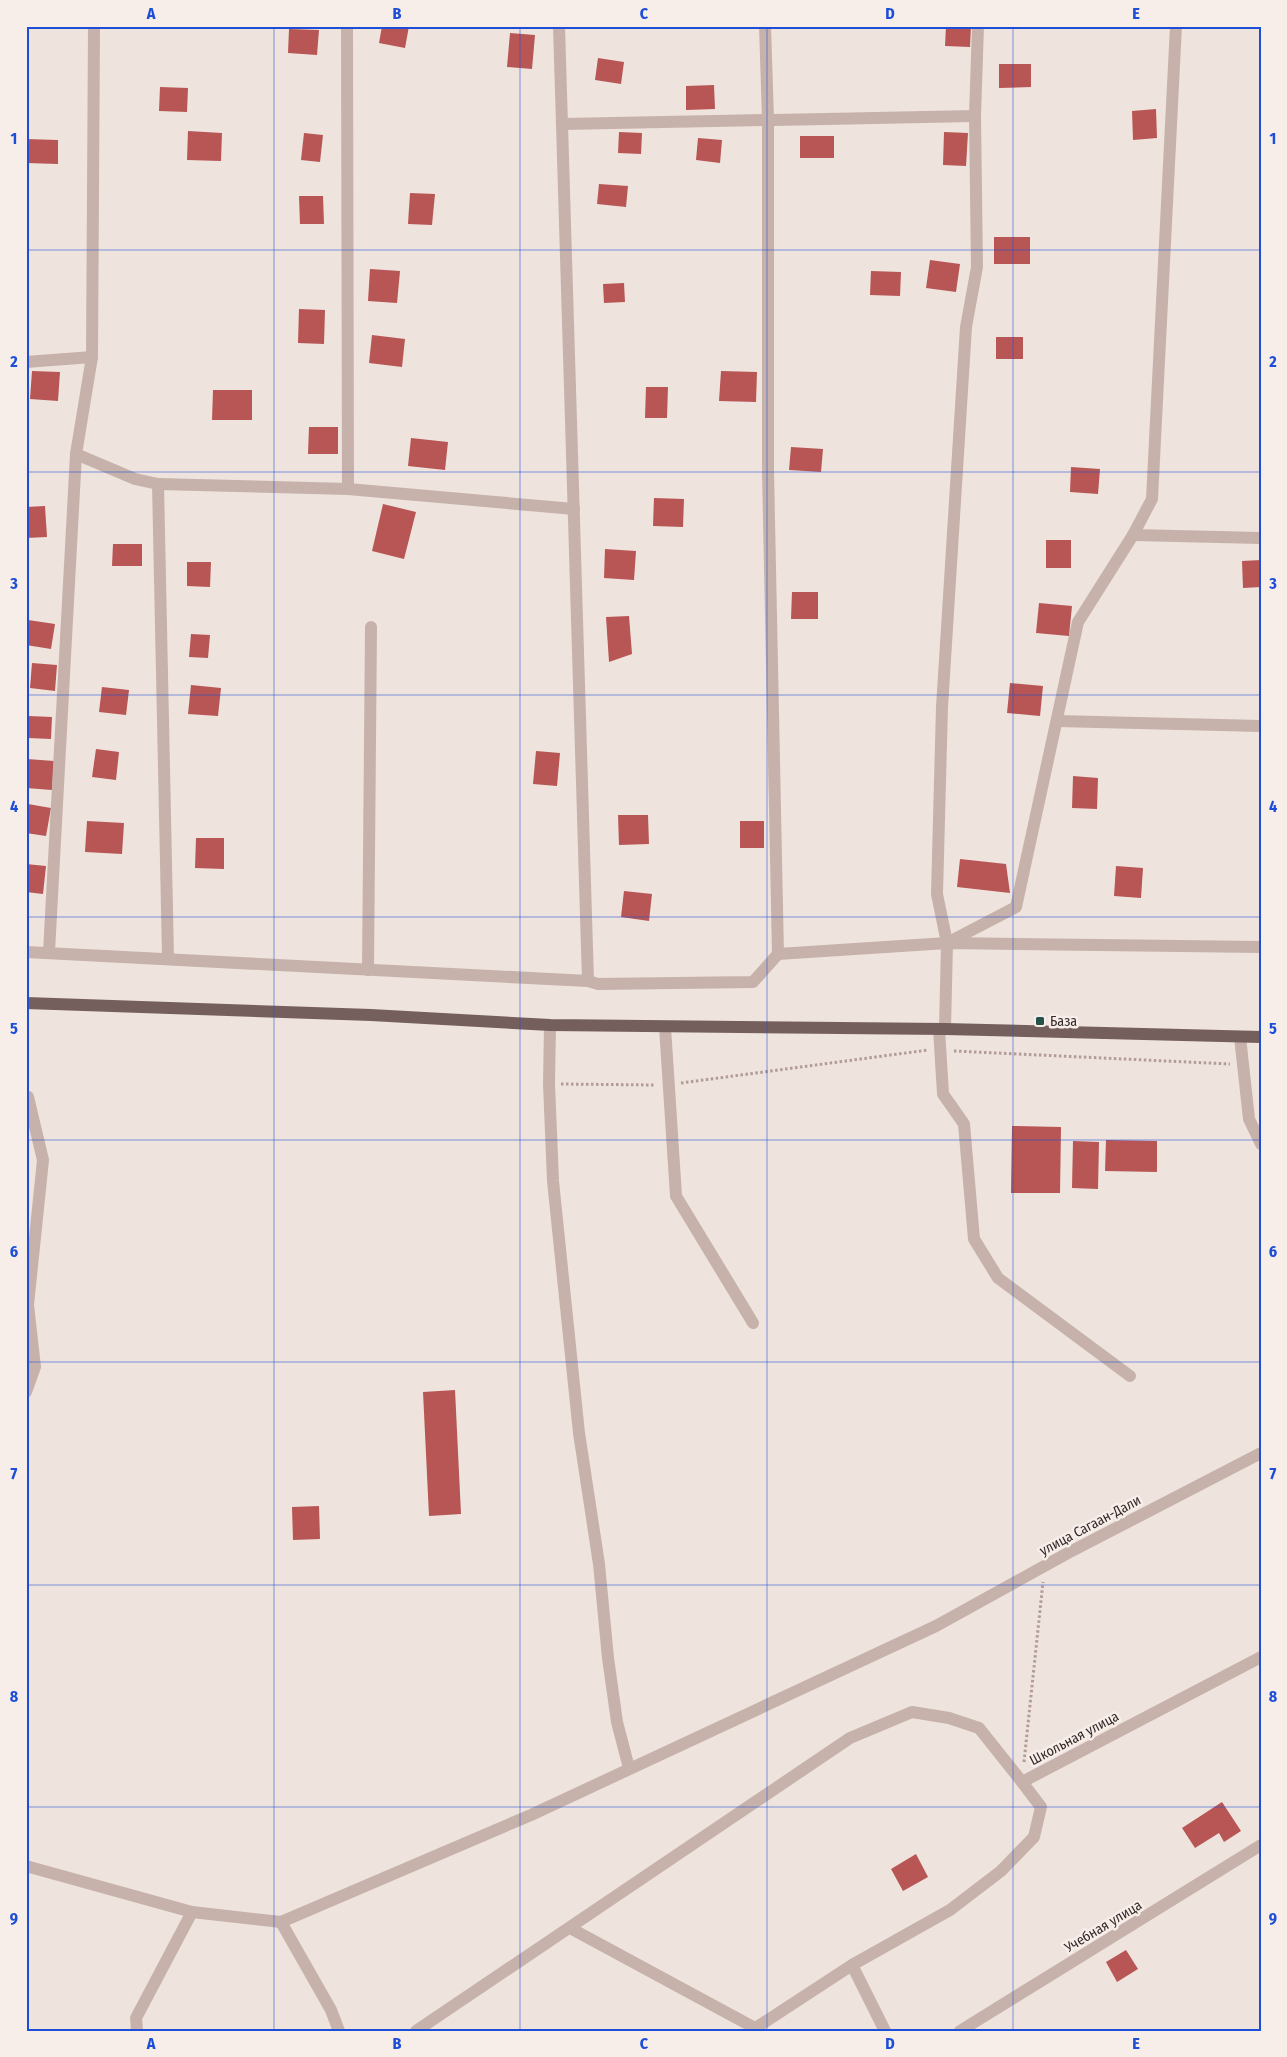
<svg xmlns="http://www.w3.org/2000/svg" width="1287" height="2057" viewBox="0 0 1287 2057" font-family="'Fira Sans Condensed',sans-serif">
<rect width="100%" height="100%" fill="#efe3de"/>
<!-- building -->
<g fill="#b75654">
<polygon points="382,26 409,26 405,48 379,43"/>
<polygon points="946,26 971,26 970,47 945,46"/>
<polygon points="289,29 319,30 317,55 288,53"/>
<polygon points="510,33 535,35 532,69 507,67"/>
<polygon points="598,58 624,62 621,84 595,80"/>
<polygon points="999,64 1031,64 1031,87 999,88"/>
<polygon points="714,85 715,109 686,110 686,86"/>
<polygon points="160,87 188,88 187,112 159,111"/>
<polygon points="1156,109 1157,138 1133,140 1132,111"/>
<polygon points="188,131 222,133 221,161 187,160"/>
<polygon points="619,132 642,133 641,154 618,153"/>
<polygon points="944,132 968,133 966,166 943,165"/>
<polygon points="304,133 323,135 320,162 301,160"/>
<rect x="800" y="136" width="34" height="22"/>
<polygon points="698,138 722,140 720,163 696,160"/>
<polygon points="26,139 58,140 58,164 26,163"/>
<polygon points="599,184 628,186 626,207 597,204"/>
<polygon points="410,193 435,194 432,225 408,224"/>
<polygon points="299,196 323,196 324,224 300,224"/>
<rect x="994" y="237" width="36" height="27"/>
<polygon points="930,260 960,264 956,292 926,288"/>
<polygon points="370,269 400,271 397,303 368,301"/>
<polygon points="871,271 901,272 900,296 870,295"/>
<polygon points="624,283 625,302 604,303 603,284"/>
<polygon points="299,309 325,310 324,344 298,343"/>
<polygon points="372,335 405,339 402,367 369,363"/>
<rect x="996" y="337" width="27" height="22"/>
<polygon points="32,371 60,372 58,401 30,399"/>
<polygon points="721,371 757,372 756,402 719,401"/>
<polygon points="646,387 668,387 667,418 645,418"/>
<polygon points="213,390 252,390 252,420 212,420"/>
<polygon points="309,427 338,427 338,454 308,454"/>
<polygon points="411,438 448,442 445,470 408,466"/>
<polygon points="791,447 823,449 821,472 789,470"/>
<polygon points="1071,467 1100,469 1098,494 1070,492"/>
<polygon points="654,498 684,499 683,527 653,526"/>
<polygon points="383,504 416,512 404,559 372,551"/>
<polygon points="45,506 47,537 26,538 26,507"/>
<rect x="1046" y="540" width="25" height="28"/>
<polygon points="113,544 142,544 142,566 112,566"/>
<polygon points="605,549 636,551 634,580 604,578"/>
<polygon points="1261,560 1261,587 1243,588 1242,561"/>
<polygon points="187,562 211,562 210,587 187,586"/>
<polygon points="792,592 818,592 818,619 791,619"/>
<polygon points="1039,603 1072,606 1069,636 1036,633"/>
<polygon points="629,616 632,654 609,662 606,617"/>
<polygon points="28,620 55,624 51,649 26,645"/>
<polygon points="191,634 210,635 208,658 189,657"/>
<polygon points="32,663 57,665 55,691 30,688"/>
<polygon points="1010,683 1043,686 1040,716 1007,713"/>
<polygon points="191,685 221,688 218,716 188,714"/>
<polygon points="102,687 129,690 126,715 99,712"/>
<polygon points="29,716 52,717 51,739 28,738"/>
<polygon points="96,749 119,752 116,780 92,777"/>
<polygon points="536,751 560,753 557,786 533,784"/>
<polygon points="27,759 54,761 52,790 26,788"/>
<polygon points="1073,776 1098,778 1097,809 1072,808"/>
<polygon points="28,804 51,808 46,836 26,833"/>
<polygon points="618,815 648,815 649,844 619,845"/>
<polygon points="87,821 124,823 122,854 85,852"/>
<rect x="740" y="821" width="24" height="27"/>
<polygon points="196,838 224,838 224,869 195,868"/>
<polygon points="960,859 1006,864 1010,893 957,887"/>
<polygon points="26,864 46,866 43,894 26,892"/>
<polygon points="1116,866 1143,868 1141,898 1114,896"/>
<polygon points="624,891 652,894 649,921 621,917"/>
<polygon points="1012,1126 1061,1127 1060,1193 1011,1193"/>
<polygon points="1106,1140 1157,1141 1157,1172 1105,1171"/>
<polygon points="1073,1141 1099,1142 1098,1189 1072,1188"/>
<polygon points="455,1390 461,1514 429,1516 423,1392"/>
<polygon points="319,1506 320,1539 293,1540 292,1507"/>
<polygon points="1222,1802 1241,1831 1224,1842 1219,1833 1195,1848 1182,1828"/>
<polygon points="916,1854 928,1877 903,1891 891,1869"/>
<polygon points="1126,1950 1138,1969 1117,1982 1106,1962"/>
</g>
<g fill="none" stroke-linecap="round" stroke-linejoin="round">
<!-- path -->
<g stroke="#b29c95" stroke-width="3" stroke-dasharray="2.5 2.5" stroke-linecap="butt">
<polyline points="954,1051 1230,1064"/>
<polyline points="681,1083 928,1050"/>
<polyline points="561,1084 655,1085"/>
<polyline points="1024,1762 1043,1582"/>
</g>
<!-- minor -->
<g stroke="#c6b2ab" stroke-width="12">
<polyline points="94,26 92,357 76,454 135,479 158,484 348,489 574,509"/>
<polyline points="347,26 348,489"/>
<polyline points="559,26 588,981"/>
<polyline points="563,124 975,116"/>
<polyline points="26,362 92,357"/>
<polyline points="158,484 168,957"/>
<polyline points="1133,535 1261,538"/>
<polyline points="1057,721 1261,726"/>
<polyline points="947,943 1016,907 1078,622 1133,535 1152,499 1176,26"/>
<polyline points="26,952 588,981 598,984 753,982 778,954 768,471 768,119 765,26"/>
<polyline points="49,952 76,454"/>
<polyline points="778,954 947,943 1261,947"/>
<polyline points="368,970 371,627"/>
<polyline points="550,1025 549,1084 553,1181 579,1433 599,1564 608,1658 617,1722 629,1768"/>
<polyline points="665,1027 676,1196 753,1323"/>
<polyline points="939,1029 943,1094 964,1124 974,1239 998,1278 1130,1376"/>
<polyline points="945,1029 947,943 937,894 942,707 966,327 977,267 975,116 978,26"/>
<polyline points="1240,1037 1249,1119 1261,1144"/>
<polyline points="26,1097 28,1097 43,1160 28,1305 35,1367 26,1392"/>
<polyline points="26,1866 192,1912 281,1922 531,1815 936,1626 1068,1553 1261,1453"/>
<polyline points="281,1922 331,2010 339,2031"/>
<polyline points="570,1928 755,2028"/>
<polyline points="852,1965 885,2031"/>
<polyline points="137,2031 136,2018 192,1912"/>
<polyline points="416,2031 850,1738 912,1712 949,1718 979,1728 1022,1782"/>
<polyline points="751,2031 852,1965 950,1910 1001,1871 1034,1837 1041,1807 1022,1782 1261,1657"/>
<polyline points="960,2031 1261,1845"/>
</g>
<!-- major -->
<polyline stroke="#755f5c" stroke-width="12" points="26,1003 371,1015 550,1025 945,1029 1261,1037"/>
</g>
<!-- grid -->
<path fill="none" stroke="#1d4ed8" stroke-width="1" stroke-opacity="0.55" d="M274 26V2031M520 26V2031M767 26V2031M1013 26V2031M26 250H1261M26 472H1261M26 695H1261M26 917H1261M26 1140H1261M26 1362H1261M26 1585H1261M26 1807H1261"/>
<!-- markers -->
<rect fill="#24514a" stroke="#f7eeea" stroke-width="2" x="1035" y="1016" width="10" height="10" rx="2.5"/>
<g text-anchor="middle" stroke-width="5" stroke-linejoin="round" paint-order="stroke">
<!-- poi labels -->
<g font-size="14" fill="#352a29" stroke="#f7eeea" text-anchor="start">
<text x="1050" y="1026">База</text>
</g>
<!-- street labels -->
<g font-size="14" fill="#352a29" stroke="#f7eeea">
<text transform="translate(1090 1525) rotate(-28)" y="5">улица Сагаан-Дали</text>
<text transform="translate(1074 1738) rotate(-28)" y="5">Школьная улица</text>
<text transform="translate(1103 1926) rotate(-31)" y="5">Учебная улица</text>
</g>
</g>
<!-- border -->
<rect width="1287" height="2057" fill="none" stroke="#f7eeea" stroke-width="55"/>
<rect x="28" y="28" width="1232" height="2002" fill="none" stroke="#1d4ed8" stroke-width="2"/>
<g font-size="16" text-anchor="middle" font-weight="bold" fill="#1d4ed8">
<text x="151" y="19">A</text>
<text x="397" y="19">B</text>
<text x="644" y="19">C</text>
<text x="890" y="19">D</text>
<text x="1136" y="19">E</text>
<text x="14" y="144">1</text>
<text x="1273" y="144">1</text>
<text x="14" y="367">2</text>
<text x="1273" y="367">2</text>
<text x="14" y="589">3</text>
<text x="1273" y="589">3</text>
<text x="14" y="812">4</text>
<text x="1273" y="812">4</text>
<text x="14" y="1034">5</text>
<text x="1273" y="1034">5</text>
<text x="14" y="1257">6</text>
<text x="1273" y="1257">6</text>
<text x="14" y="1479">7</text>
<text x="1273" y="1479">7</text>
<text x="14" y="1702">8</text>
<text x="1273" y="1702">8</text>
<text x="14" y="1924">9</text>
<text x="1273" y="1924">9</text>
<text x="151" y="2049">A</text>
<text x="397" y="2049">B</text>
<text x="644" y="2049">C</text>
<text x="890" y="2049">D</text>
<text x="1136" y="2049">E</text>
</g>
</svg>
